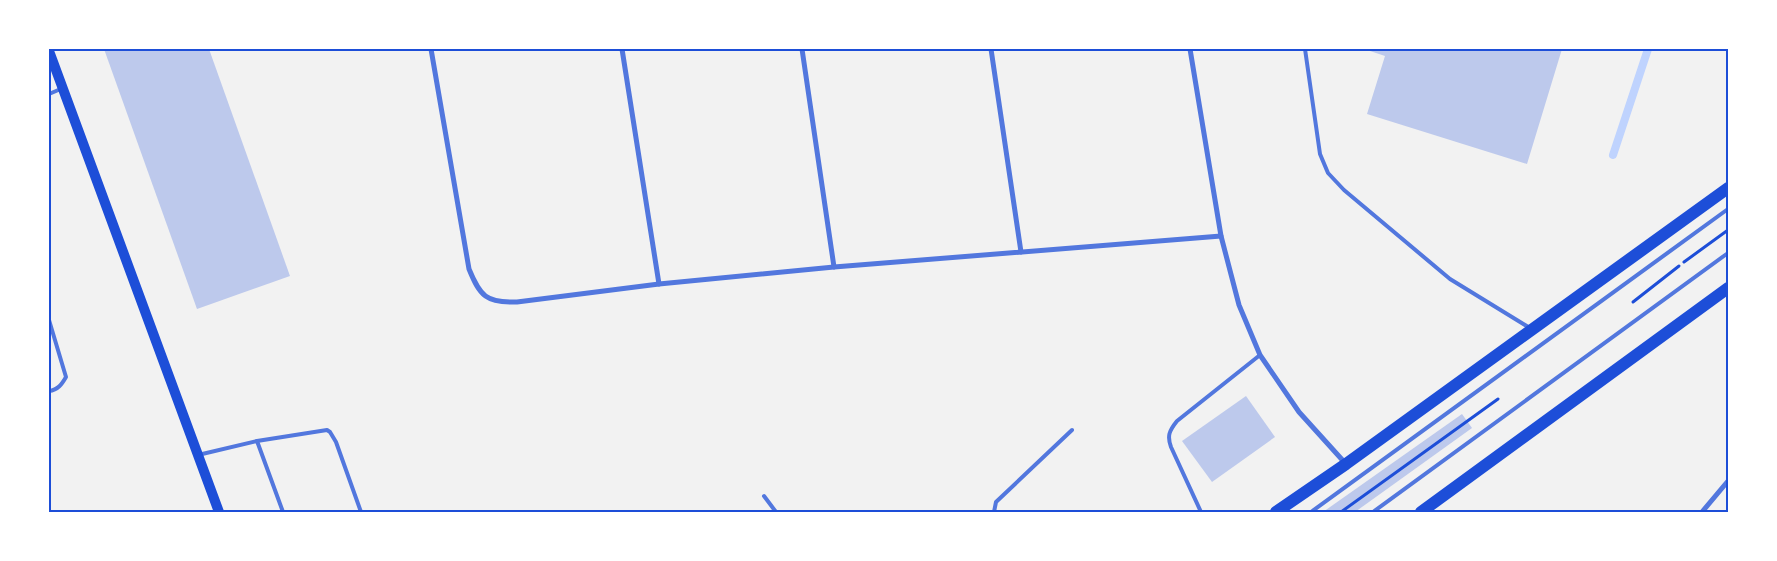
<svg xmlns="http://www.w3.org/2000/svg" width="1777" height="561" viewBox="0 0 1777 561" font-family="Signika,sans-serif">
<rect width="100%" height="100%" fill="#f2f2f2"/>
<g fill="none" stroke-linecap="round" stroke-linejoin="round">
<!-- stream -->
<polyline stroke="#bfd3fe" stroke-width="8" points="1613,155 1648,49"/>
</g>
<!-- building -->
<g fill="#bdc9ec">
<polygon points="104,49 209,49 290,276 197,309"/>
<polygon points="1364,49 1562,49 1527,164 1367,114 1385,56"/>
<polygon points="1246,396 1275,437 1212,482 1182,441"/>
<polygon points="1462,414 1472,428 1355,512 1323,512"/>
</g>
<g fill="none" stroke-linecap="round" stroke-linejoin="round">
<!-- path -->
<g stroke="#1d4ed8" stroke-width="3">
<polyline points="1684,262 1728,230"/>
<polyline points="1633,302 1679,266"/>
<polyline points="1341,512 1498,399"/>
</g>
<!-- service -->
<g stroke="#5277de" stroke-width="4">
<polyline points="1305,49 1320,154 1328,173 1344,190 1450,279 1530,328"/>
<polyline points="49,94 63,88"/>
<path d="M49 320 66 377C62 384 58 390 49 391"/>
<polyline points="257,441 283,512"/>
<polyline points="198,455 257,441 327,430 330,432 336,442 361,512"/>
<polyline points="764,496 776,512"/>
<polyline points="994,512 996,502 1072,430"/>
<path d="M1201 512 1171 447C1167 436 1169 431 1177 421L1260 355"/>
<polyline points="1311,512 1728,209"/>
<polyline points="1373,512 1728,253"/>
</g>
<!-- minor -->
<g stroke="#5277de" stroke-width="5">
<path d="M431 49 469 269C480 296 486 303 517 302L659 284 834 267 1221 236"/>
<polyline points="622,49 659,284"/>
<polyline points="802,49 834,267"/>
<polyline points="991,49 1021,252"/>
<polyline points="1190,49 1221,236 1239,305 1260,355 1299,412 1346,464"/>
<polyline points="1702,512 1728,481"/>
</g>
<!-- secondary -->
<polyline stroke="#1d4ed8" stroke-width="10" points="49,51 219,512"/>
<!-- primary -->
<g stroke="#1d4ed8" stroke-width="12">
<polyline points="1276,512 1346,464 1728,188"/>
<polyline points="1421,512 1728,288"/>
</g>
</g>
<!-- border -->
<rect width="1777" height="561" fill="none" stroke="#ffffff" stroke-width="100"/>
<rect x="50" y="50" width="1677" height="461" fill="none" stroke="#1d4ed8" stroke-width="2"/>
</svg>
